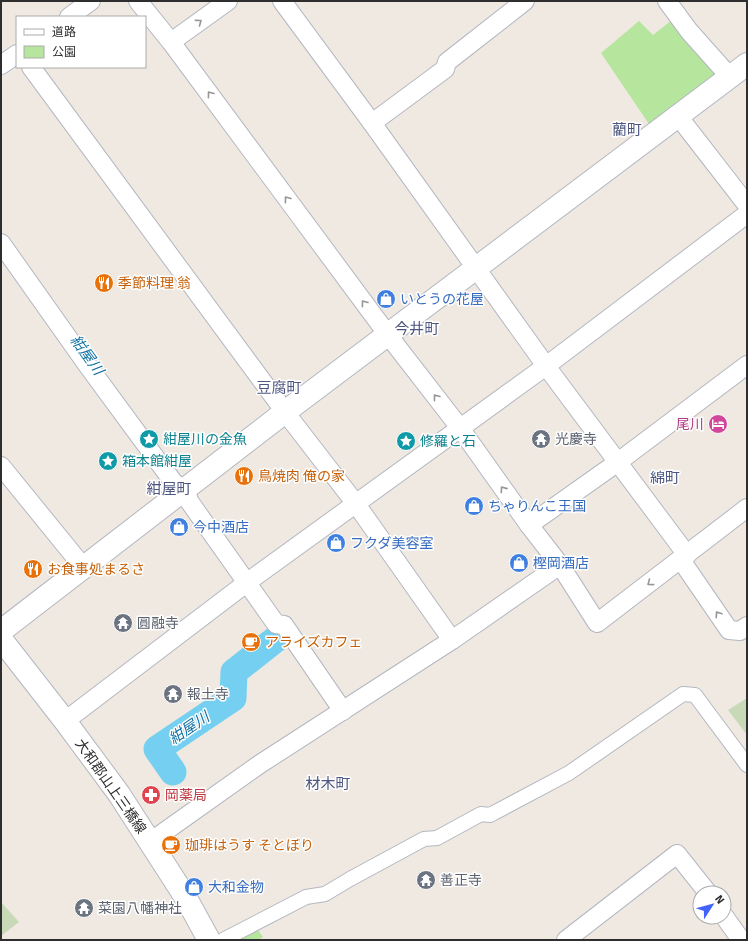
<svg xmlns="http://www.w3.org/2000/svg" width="748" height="941" viewBox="0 0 748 941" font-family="Signika,'Noto Sans JP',sans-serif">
<rect width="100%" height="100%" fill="#efe9e1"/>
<!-- green -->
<g fill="#b6e59e">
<polygon points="672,20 724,74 649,124 601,53 639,21 653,35"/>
<polygon points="258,930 263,937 258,940 240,940"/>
</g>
<!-- cemetery -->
<g fill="#c8d9b8">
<polygon points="747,698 747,735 728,710"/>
<polygon points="1,902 19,922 1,936"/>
</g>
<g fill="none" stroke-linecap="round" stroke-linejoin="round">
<!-- river -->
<polyline stroke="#75cff0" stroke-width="27" points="173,772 157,749 233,698 234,672 281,635"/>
<defs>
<polyline id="pedestrian" points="223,940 306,897 325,894 350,879 424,839 437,838 481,814 490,815 569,773 683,694 695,695 747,765"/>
<g id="minor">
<polyline points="138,1 171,42 388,335 460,428 529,525 560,565 597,623 747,508"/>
<polyline points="282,1 372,123 546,366 687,555"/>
<polyline points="667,1 689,31 730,77"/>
<polyline points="69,17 91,1"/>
<polyline points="171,42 228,1"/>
<polyline points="1,65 17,54"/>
<polyline points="31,67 285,412 356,504 452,640"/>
<polyline points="678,116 747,205"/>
<polyline points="372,123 445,69 447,62 525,1"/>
<polyline points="1,243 88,366 174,483 186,490 189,501 276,624 284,625 343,711"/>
<polyline points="1,466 84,568"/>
<polyline points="529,525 618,462 747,365"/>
<polyline points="681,560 729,630 740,631 747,626"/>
<polyline points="65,721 253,578 546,366 747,214"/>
<polyline points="150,842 260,764 452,640 560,565"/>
<polyline points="724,916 741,940"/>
<polyline points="566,940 677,854 708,893"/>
</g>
<polyline id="tertiary" points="1,631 285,412 747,64"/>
<polyline id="secondary" points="1,639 65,721 119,794 186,898 209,940"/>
</defs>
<!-- pedestrian casing -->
<use href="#pedestrian" stroke="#b4b7c1" stroke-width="16"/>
<!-- minor casing -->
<use href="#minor" stroke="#b4b7c1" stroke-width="20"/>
<!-- tertiary casing -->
<use href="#tertiary" stroke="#b4b7c1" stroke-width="24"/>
<!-- secondary casing -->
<use href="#secondary" stroke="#b4b7c1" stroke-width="24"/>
<!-- pedestrian -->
<use href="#pedestrian" stroke="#fff" stroke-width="14"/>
<!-- minor -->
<use href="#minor" stroke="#fff" stroke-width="18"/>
<!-- tertiary -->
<use href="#tertiary" stroke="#fff" stroke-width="22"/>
<!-- secondary -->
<use href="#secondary" stroke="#fff" stroke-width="22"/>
</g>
<!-- one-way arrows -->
<defs><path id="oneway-chevron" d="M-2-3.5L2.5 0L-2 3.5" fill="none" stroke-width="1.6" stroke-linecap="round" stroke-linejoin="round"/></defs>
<g stroke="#969696">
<use href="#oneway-chevron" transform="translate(199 22) rotate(-36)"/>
<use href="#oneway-chevron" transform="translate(210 94) rotate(-127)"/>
<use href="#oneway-chevron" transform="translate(287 199) rotate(-127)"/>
<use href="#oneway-chevron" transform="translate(364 303) rotate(-127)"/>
<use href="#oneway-chevron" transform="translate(436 397) rotate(-128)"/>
<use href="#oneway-chevron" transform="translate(503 489) rotate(-125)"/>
<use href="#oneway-chevron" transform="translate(650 583) rotate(143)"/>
<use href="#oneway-chevron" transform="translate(718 614) rotate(-124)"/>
</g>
<!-- icons -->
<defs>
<symbol id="restaurant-disc" viewBox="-11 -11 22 22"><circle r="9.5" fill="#e8710a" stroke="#fff"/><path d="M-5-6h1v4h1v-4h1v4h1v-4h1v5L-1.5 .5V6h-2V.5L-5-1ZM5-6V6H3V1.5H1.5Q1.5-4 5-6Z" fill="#fff"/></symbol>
<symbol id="shop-disc" viewBox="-11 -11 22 22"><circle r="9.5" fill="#3f7fe0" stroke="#fff"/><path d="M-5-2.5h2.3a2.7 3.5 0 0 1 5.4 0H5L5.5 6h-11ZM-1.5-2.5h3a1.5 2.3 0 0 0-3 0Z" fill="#fff"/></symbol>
<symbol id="hotel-disc" viewBox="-11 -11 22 22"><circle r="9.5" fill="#d1479c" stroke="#fff"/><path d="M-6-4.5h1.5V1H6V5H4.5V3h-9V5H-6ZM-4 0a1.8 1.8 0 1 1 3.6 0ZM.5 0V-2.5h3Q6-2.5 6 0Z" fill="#fff"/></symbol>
<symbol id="sight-disc" viewBox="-11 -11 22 22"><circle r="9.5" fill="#0f9aa8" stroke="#fff"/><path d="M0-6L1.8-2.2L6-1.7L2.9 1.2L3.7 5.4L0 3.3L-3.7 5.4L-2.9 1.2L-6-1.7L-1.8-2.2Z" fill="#fff"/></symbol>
<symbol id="temple-disc" viewBox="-11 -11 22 22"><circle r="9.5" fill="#6b7280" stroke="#fff"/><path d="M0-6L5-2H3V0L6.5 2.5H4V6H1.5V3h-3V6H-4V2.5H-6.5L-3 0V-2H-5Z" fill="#fff"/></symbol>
<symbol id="cafe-disc" viewBox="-11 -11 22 22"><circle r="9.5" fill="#e8710a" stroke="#fff"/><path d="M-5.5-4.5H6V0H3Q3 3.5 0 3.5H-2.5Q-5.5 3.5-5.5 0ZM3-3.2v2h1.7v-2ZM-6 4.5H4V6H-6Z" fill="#fff"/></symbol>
<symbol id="pharmacy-disc" viewBox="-11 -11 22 22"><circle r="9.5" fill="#e0444e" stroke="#fff"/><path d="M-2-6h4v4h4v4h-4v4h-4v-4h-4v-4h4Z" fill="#fff"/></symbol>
</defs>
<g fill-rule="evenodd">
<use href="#restaurant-disc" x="93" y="272" width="22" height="22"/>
<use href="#shop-disc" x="375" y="288" width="22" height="22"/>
<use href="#hotel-disc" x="707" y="413" width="22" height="22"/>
<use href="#sight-disc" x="138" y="428" width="22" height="22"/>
<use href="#temple-disc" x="530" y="428" width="22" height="22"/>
<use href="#sight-disc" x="395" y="430" width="22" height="22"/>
<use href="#sight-disc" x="97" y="450" width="22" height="22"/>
<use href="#restaurant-disc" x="233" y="465" width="22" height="22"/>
<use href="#shop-disc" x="463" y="495" width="22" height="22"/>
<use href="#shop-disc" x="168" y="516" width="22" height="22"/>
<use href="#shop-disc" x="325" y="532" width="22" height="22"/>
<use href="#shop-disc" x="508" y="552" width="22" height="22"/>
<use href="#restaurant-disc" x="22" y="558" width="22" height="22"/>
<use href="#temple-disc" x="112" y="612" width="22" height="22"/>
<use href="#cafe-disc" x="240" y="631" width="22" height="22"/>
<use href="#temple-disc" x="162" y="683" width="22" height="22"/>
<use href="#pharmacy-disc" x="140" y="784" width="22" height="22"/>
<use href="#cafe-disc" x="160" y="834" width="22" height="22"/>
<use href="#temple-disc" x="415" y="869" width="22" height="22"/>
<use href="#shop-disc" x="183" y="876" width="22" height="22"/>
<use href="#temple-disc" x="73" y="897" width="22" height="22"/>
</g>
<g text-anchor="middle" stroke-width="3" stroke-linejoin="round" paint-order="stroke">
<!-- food labels -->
<g font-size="14" fill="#c56008" stroke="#fff" text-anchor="start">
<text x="118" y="288">季節料理 翁</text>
<text x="258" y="481">鳥焼肉 俺の家</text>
<text x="47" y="574">お食事処まるさ</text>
<text x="265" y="647">アライズカフェ</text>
<text x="185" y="850">珈琲はうす そとぼり</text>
</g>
<!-- shop labels -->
<g font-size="14" fill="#366cbe" stroke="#fff" text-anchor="start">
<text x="400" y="304">いとうの花屋</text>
<text x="488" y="511">ちゃりんこ王国</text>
<text x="193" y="532">今中酒店</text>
<text x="350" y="548">フクダ美容室</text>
<text x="533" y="568">樫岡酒店</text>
<text x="208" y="892">大和金物</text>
</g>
<!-- hotel labels -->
<g font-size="14" fill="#b23c85" stroke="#fff" text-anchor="end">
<text x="704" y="429">尾川</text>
</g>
<!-- culture labels -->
<g font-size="14" fill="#0d838f" stroke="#fff" text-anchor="start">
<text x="163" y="444">紺屋川の金魚</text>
<text x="420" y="446">修羅と石</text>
<text x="122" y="466">箱本館紺屋</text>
</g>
<!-- worship labels -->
<g font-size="14" fill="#5b616d" stroke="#fff" text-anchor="start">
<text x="555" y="444">光慶寺</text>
<text x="137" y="628">圓融寺</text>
<text x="187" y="699">報土寺</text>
<text x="440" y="885">善正寺</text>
<text x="98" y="913">菜園八幡神社</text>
</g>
<!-- street labels -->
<g font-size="14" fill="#2e2e2e" stroke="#fff">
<text transform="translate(111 786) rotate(55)" y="5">大和郡山上三橋線</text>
</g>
<!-- health labels -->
<g font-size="14" fill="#be3a42" stroke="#fff" text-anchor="start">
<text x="165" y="800">岡薬局</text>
</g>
<!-- neighbourhood labels -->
<g font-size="15" fill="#4d5680" stroke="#fff">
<text x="627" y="135">藺町</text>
<text x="417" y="334">今井町</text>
<text x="279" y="393">豆腐町</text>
<text x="665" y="483">綿町</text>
<text x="169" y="494">紺屋町</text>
<text x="328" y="789">材木町</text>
</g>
<!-- water labels -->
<g font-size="15" font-style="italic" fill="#0d6fa3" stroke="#fff">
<text transform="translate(87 355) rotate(54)" y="5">紺屋川</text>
<text transform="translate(189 728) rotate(-34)" y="5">紺屋川</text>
</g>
</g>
<!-- border -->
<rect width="748" height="941" fill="none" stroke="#2e2e2e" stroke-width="4"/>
<!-- legend -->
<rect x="16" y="16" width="130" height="52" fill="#ffffff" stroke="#ababab"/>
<rect x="24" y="29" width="20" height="6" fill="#ffffff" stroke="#ababab"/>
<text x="52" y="36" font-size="12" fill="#2e2e2e">道路</text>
<rect x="24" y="46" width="20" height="12" fill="#b6e59e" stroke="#ababab"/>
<text x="52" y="56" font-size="12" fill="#2e2e2e">公園</text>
<!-- north arrow -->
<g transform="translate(712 905) rotate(54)"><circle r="19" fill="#ffffff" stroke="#ababab"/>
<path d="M0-3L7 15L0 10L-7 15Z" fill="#4264fb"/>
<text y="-6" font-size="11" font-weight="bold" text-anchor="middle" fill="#2e2e2e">N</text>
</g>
</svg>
